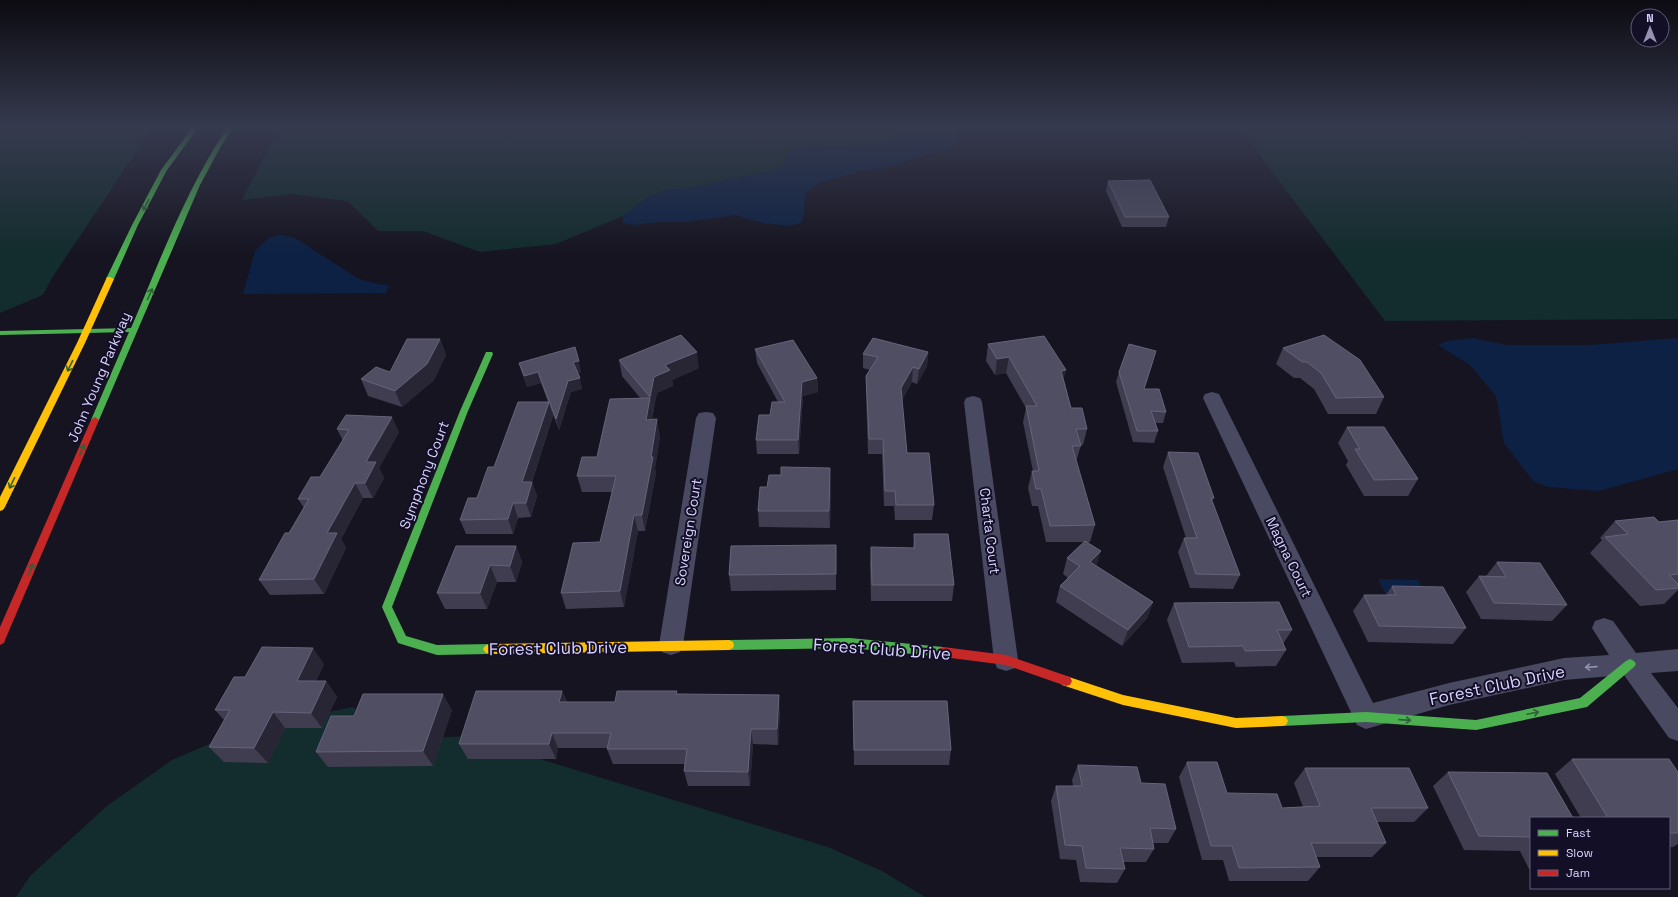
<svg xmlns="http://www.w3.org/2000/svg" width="1678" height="897" viewBox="0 0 1678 897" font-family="'Space Grotesk',sans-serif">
<rect width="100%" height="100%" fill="#161421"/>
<!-- green -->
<g fill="#132c2d">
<polygon points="0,128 152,128 52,278 43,295 0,313"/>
<polygon points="279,128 901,128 896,139 880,143 858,146 810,146 785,158 783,167 764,173 732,178 693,188 667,190 648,197 623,216 556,244 480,252 423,231 378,231 348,201 290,194 242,200"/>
<polygon points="1239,128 1678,128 1678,319 1385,321"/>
<polygon points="353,707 388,734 432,738 501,734 543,760 828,847 882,871 925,897 16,897 30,876 107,806 172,760 244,729"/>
</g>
<!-- water -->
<g fill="#0d2144">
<path d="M901 128H955L957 131 958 140 949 148 883 168 862 171 819 183 805 194 804 213 801 223 789 226 763 223 735 215 688 222H660L633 225 623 223V216L648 197 667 190 693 188 732 178 764 173 783 167 785 158 792 149C829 144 859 149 895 139Z"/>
<polygon points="281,235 295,238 359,279 377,284 389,285 386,293 243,294 255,251 269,238"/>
<polygon points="1472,338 1507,345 1589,345 1678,338 1678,469 1599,491 1548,487 1533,481 1504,443 1496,396 1470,365 1438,345 1447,341"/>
<polygon points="1378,579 1418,580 1427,596 1386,595"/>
</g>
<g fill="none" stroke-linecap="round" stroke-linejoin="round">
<!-- street -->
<g fill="#4a4962" fill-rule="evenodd">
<polygon points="1212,392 1219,394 1221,398 1373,703 1449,683 1564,658 1609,655 1592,628 1595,621 1604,618 1613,621 1636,653 1678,649 1678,671 1651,673 1678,708 1678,741 1669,738 1624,675 1564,680 1449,705 1366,729 1357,725 1203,398 1205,394"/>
<polygon points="973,396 980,398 982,402 1018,660 1015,668 1006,671 997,668 994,660 964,402 966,398"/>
<polygon points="706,412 713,413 716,418 683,645 680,652 671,655 662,652 659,645 696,418 699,413"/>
</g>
<!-- fast -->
<g fill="#4caf50" fill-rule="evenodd">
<polygon points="192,128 198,128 167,170 138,225 114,279 110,281 107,281 106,279 132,225 161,170"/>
<path d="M227 128H233L221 146 200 185 99 420 95 423 92 422 91 420 129 332 0 335V331L131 328C160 261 186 189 227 128Z"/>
<polygon points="486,352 492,352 493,354 468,411 392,607 406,636 437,645 489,644 493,646 495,649 493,652 489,654 437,655 398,643 382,607 460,411"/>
<polygon points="850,638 943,647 947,649 949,652 947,655 943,657 850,648 729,650 725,648 724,645 725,642 729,640"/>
<polygon points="1630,659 1634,661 1636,664 1634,667 1587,707 1476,730 1366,722 1282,726 1278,725 1276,721 1278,717 1282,716 1366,712 1476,720 1580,698 1626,661"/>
</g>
<!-- slow -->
<g fill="#ffc107" fill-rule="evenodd">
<polygon points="107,277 110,277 114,279 85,343 5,507 3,510 0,511 0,497 77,343"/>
<polygon points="729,640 733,642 734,645 733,648 729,650 489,654 485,652 483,649 485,646 489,644"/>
<polygon points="1066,676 1123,695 1236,718 1282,716 1286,717 1288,721 1286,725 1282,726 1236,728 1123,705 1062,685 1060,681 1062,677"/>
</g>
<!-- jam -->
<g fill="#c62828" fill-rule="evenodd">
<polygon points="95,417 99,420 5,640 4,643 0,645 0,627 91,420"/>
<polygon points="943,647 1006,655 1070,677 1072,681 1070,685 1066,686 1006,665 943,657 939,655 937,652 939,649"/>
</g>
</g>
<!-- wall -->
<g fill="#403d50">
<polygon points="1108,181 1169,217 1166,227 1122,227 1106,191"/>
<polygon points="440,339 446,355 434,380 402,407 368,396 361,379 390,372"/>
<polygon points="988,344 1064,380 1071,408 1087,429 1083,445 1081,445 1076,462 1095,525 1090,542 1087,542 1097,566 1153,602 1147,618 1122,646 1056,602 1060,586 1068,578 1063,574 1067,558 1084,542 1046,542 1038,506 1032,506 1028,488 1032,471 1033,471 1023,422 1026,408 1006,373 995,375 986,361"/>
<polygon points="1283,348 1384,397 1376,414 1328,414 1314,389 1300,378 1294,378 1276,364"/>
<polygon points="755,349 817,378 818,392 803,396 799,454 757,454 756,440 778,402 757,363"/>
<polygon points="928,352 927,366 917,384 912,382 902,400 907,453 934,505 932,520 895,520 894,506 884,506 882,454 868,454 866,391 866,376 870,370 863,368 863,354"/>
<polygon points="619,360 699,368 672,380 673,386 657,393 653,413 653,412 653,415 652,419 660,436 655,468 656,473 645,531 638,531 624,607 566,609 561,593 600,542 612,492 582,492 577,476 597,457 641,399 622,376"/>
<polygon points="1153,362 1144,389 1166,412 1163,423 1155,423 1158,431 1154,443 1133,442 1116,382 1119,372"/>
<polygon points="519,363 581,372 578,373 582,389 571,392 559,430 551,409 553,416 532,482 537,496 531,517 518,518 513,534 466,534 460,520 548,402 541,383 527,387"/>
<polygon points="1347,427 1418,479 1408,496 1364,496 1346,465 1348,461 1338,443"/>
<polygon points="337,429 399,432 379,468 384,478 373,498 363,498 341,539 346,548 324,594 270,595 259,580 289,533 304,508 298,499 320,477 343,441"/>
<polygon points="1168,452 1214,498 1212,501 1240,575 1233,589 1190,588 1178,552 1184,538 1186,538 1163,467"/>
<polygon points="831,484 830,528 759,527 758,511 767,487"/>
<polygon points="1678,520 1678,590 1664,604 1640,606 1590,553 1602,540 1600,538 1615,521 1659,522"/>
<polygon points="914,534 954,585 952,601 871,601 870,564 871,547 913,548"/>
<polygon points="836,545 836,590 731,591 729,575"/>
<polygon points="516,546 522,562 516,582 497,582 487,609 445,609 437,593"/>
<polygon points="1497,562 1567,605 1552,621 1481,619 1466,592 1479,576 1486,576"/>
<polygon points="1392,586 1466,628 1453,644 1368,642 1353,611 1364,595 1386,595"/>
<polygon points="1174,603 1292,630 1283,644 1286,650 1276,666 1236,667 1234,662 1182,663 1167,620"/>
<polygon points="324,664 316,681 326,681 337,697 322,728 285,728 268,763 224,762 209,747 224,720 215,710 245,677"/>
<polygon points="562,691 567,702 615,702 677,694 780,710 778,745 753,744 750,786 688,786 684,771 685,764 613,764 607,749 608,748 558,748 556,759 468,759 459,744"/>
<polygon points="853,701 951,750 949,765 854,765"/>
<polygon points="452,710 433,766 328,767 316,752 354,716"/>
<polygon points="1572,759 1678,772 1678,844 1673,847 1669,847 1669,818 1581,818 1555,774"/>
<polygon points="1187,762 1227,793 1282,808 1303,807 1294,783 1305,768 1428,808 1414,822 1377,822 1386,843 1372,857 1316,857 1320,867 1308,881 1229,881 1223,860 1202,860 1179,777"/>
<polygon points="1078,765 1141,783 1176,829 1168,843 1153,843 1154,849 1146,862 1123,862 1125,869 1117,883 1080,882 1076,860 1060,859 1051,801 1056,786 1073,786 1072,780"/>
<polygon points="1448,772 1531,818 1531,869 1529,869 1520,851 1464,850 1433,786"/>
</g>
<!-- shaded-wall -->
<g fill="#282635">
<polygon points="440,339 446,355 434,380 402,407 395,391"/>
<polygon points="697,352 699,368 672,380 673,386 657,393 653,413 650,397 654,377 665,365"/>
<polygon points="928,352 927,366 917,384 919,369"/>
<polygon points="1009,357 1006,373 995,375 997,359"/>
<polygon points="579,361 581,372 576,373 573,362"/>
<polygon points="913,367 912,382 900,403 901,388"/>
<polygon points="1066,370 1062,386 1061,371"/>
<polygon points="538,372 541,383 527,387 524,376"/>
<polygon points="580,378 582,389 571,392 559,430 556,419 568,381"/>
<polygon points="817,378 818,392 803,396 799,454 798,440 802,382"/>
<polygon points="650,398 653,415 650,436 646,420"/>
<polygon points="549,402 553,416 527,496 522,482"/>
<polygon points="392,417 399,432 379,468 384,478 373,498 365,483 366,462"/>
<polygon points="657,419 660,436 655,468 656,473 645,531 642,515"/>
<polygon points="830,468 831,484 830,528 829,511"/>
<polygon points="532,482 537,496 531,517 526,503"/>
<polygon points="355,483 363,498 341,539 346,548 324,594 314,579 327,533"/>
<polygon points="513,503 518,518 513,534 508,519"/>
<polygon points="634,515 638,531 624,607 620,591"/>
<polygon points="516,546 522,562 516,582 510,566"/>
<polygon points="1101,551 1096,567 1090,562"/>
<polygon points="490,565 497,582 487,609 480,593"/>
<polygon points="1153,602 1147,618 1122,646 1128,630"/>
<polygon points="313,648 324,664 309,696 297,681"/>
<polygon points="326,681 337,697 322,728 311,713"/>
<polygon points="562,691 568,706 559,702"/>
<polygon points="443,694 452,710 433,766 423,751"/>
<polygon points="779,695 780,710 778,745 777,729"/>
<polygon points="273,712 285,728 268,763 254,748"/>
<polygon points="751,729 753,744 750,786 748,772"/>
<polygon points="552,733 558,748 556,759 549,744"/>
</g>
<!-- building -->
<g fill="#504e63" stroke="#66637b">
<polygon points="1150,180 1169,217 1125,217 1108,181"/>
<polygon points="681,335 697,352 665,365 670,370 654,377 650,397 619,360"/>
<polygon points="1324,335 1360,360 1384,397 1336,398 1321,373 1307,362 1302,362 1283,348"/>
<polygon points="1044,336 1066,370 1061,371 1071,408 1082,408 1087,429 1076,429 1081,446 1072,446 1095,525 1050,526 1041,489 1036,489 1032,471 1039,471 1026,406 1037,406 1009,357 997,359 988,344"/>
<polygon points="873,338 928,352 919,369 913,367 901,388 907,453 929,453 934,505 896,505 895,491 885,491 883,439 869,439 866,376 878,357 863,354"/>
<polygon points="407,339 440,339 427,364 395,391 361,379 376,367 390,372"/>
<polygon points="793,340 817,378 802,382 798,440 756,440 759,415 770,415 772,402 785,402 755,349"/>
<polygon points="1129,344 1156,351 1144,389 1159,389 1166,412 1151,411 1158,431 1137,431 1119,372"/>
<polygon points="575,347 579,361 573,362 580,378 568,381 556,419 538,372 524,376 519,363"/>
<polygon points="650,398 646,420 657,419 651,457 653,457 642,515 634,515 620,591 561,593 573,543 600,542 616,476 577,476 582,457 597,457 610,399"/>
<polygon points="518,402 549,402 522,482 532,482 526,503 513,503 508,519 460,520 468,498 477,498 488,467 494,467"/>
<polygon points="346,415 392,417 366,462 376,462 365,483 355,483 327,533 337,533 314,579 259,580 285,533 289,533 309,499 298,499 311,477 320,477 349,430 337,429"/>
<polygon points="1347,427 1384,427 1418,479 1374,480 1355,449 1360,449"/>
<polygon points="1168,452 1198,453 1214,498 1211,498 1240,575 1196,574 1184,538 1197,538"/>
<polygon points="781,467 830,468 829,511 758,511 760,487 767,487 769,475 781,475"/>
<polygon points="1654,517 1659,522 1678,520 1678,574 1669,575 1678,584 1678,588 1656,590 1605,537 1628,534 1615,521"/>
<polygon points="914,534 948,534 954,585 872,585 871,547 915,548"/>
<polygon points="1085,541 1101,551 1090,562 1153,602 1128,630 1060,586 1080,566 1067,558"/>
<polygon points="836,545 836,574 729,575 731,546"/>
<polygon points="456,546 516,546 510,566 490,565 480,593 437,593"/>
<polygon points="1497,562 1540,563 1567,605 1494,603 1479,576 1506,577"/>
<polygon points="1392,586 1443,587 1466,628 1379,626 1364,595 1396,595"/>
<polygon points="1279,602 1292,630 1277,630 1286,650 1245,651 1243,646 1189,647 1174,603"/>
<polygon points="262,647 313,648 297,681 326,681 311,713 273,712 254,748 209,747 230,710 215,710 234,677 245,677"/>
<polygon points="476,691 562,691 559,702 615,702 617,691 677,691 676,694 779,695 777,729 751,729 748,772 684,771 687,749 607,749 611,733 552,733 549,744 459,744"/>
<polygon points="363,694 443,694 423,751 316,752 331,716 354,716"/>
<polygon points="853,701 947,701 951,750 854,750"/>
<polygon points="1572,759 1669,759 1678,772 1678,833 1669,833 1669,818 1608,818"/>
<polygon points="1187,762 1217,762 1227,793 1277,794 1282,808 1320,806 1305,768 1409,768 1428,808 1371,808 1386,843 1311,843 1320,867 1239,868 1232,846 1211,846"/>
<polygon points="1078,765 1137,767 1141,783 1165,784 1176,829 1150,828 1154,849 1120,848 1125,869 1086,868 1082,846 1065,845 1056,786 1082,786"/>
<polygon points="1448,772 1547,773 1573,818 1531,818 1531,837 1479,836"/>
</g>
<!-- one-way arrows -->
<defs><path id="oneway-shaft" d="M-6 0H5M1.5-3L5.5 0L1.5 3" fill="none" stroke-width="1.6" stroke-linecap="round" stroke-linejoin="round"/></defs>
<g stroke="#305f3b">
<use href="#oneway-shaft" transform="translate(146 205) rotate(118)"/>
<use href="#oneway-shaft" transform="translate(150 294) rotate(-66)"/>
<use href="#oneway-shaft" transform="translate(70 366) rotate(116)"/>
<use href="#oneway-shaft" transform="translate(82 450) rotate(-67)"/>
<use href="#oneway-shaft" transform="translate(12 483) rotate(116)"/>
<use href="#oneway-shaft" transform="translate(31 569) rotate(-67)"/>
<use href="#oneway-shaft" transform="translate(1533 713) rotate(-12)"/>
<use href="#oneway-shaft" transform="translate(1405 720) rotate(4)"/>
</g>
<use stroke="#928eb0" href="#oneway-shaft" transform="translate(1591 667) rotate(176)"/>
<!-- sky -->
<linearGradient id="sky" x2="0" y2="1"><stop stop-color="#0c0b12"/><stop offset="0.5" stop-color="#363a4e"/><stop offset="1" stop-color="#363a4e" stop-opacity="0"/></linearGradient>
<rect width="1678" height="254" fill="url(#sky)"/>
<g text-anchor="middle" stroke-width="4" stroke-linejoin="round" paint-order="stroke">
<!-- street labels -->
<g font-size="14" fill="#d9d4ff" stroke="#130f26">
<text transform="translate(99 377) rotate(-67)" y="5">John Young Parkway</text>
<text transform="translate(424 475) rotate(-69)" y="5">Symphony Court</text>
<text transform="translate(990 531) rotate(83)" y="5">Charta Court</text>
<text transform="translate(688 532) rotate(-81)" y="5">Sovereign Court</text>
<text transform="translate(1289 557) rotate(64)" y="5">Magna Court</text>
</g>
<!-- near-street labels -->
<g font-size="17" fill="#d9d4ff" stroke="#130f26">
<text transform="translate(558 648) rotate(-1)" y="6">Forest Club Drive</text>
<text transform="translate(882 649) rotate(4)" y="6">Forest Club Drive</text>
<text transform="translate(1497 685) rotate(-12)" y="6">Forest Club Drive</text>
</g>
</g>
<!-- legend -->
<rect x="1530" y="817" width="140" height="72" fill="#130f26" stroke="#625e7d"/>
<rect x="1538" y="830" width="20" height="6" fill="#4caf50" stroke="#625e7d"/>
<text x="1566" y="837" font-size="12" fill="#d9d4ff">Fast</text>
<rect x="1538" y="850" width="20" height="6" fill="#ffc107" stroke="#625e7d"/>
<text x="1566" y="857" font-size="12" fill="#d9d4ff">Slow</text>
<rect x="1538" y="870" width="20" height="6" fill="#c62828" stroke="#625e7d"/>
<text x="1566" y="877" font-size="12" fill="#d9d4ff">Jam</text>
<!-- north arrow -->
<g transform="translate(1650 28)"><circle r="19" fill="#130f26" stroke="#625e7d"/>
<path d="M0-3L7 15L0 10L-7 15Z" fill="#9591b1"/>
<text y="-6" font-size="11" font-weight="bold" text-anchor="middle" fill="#d9d4ff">N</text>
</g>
</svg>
